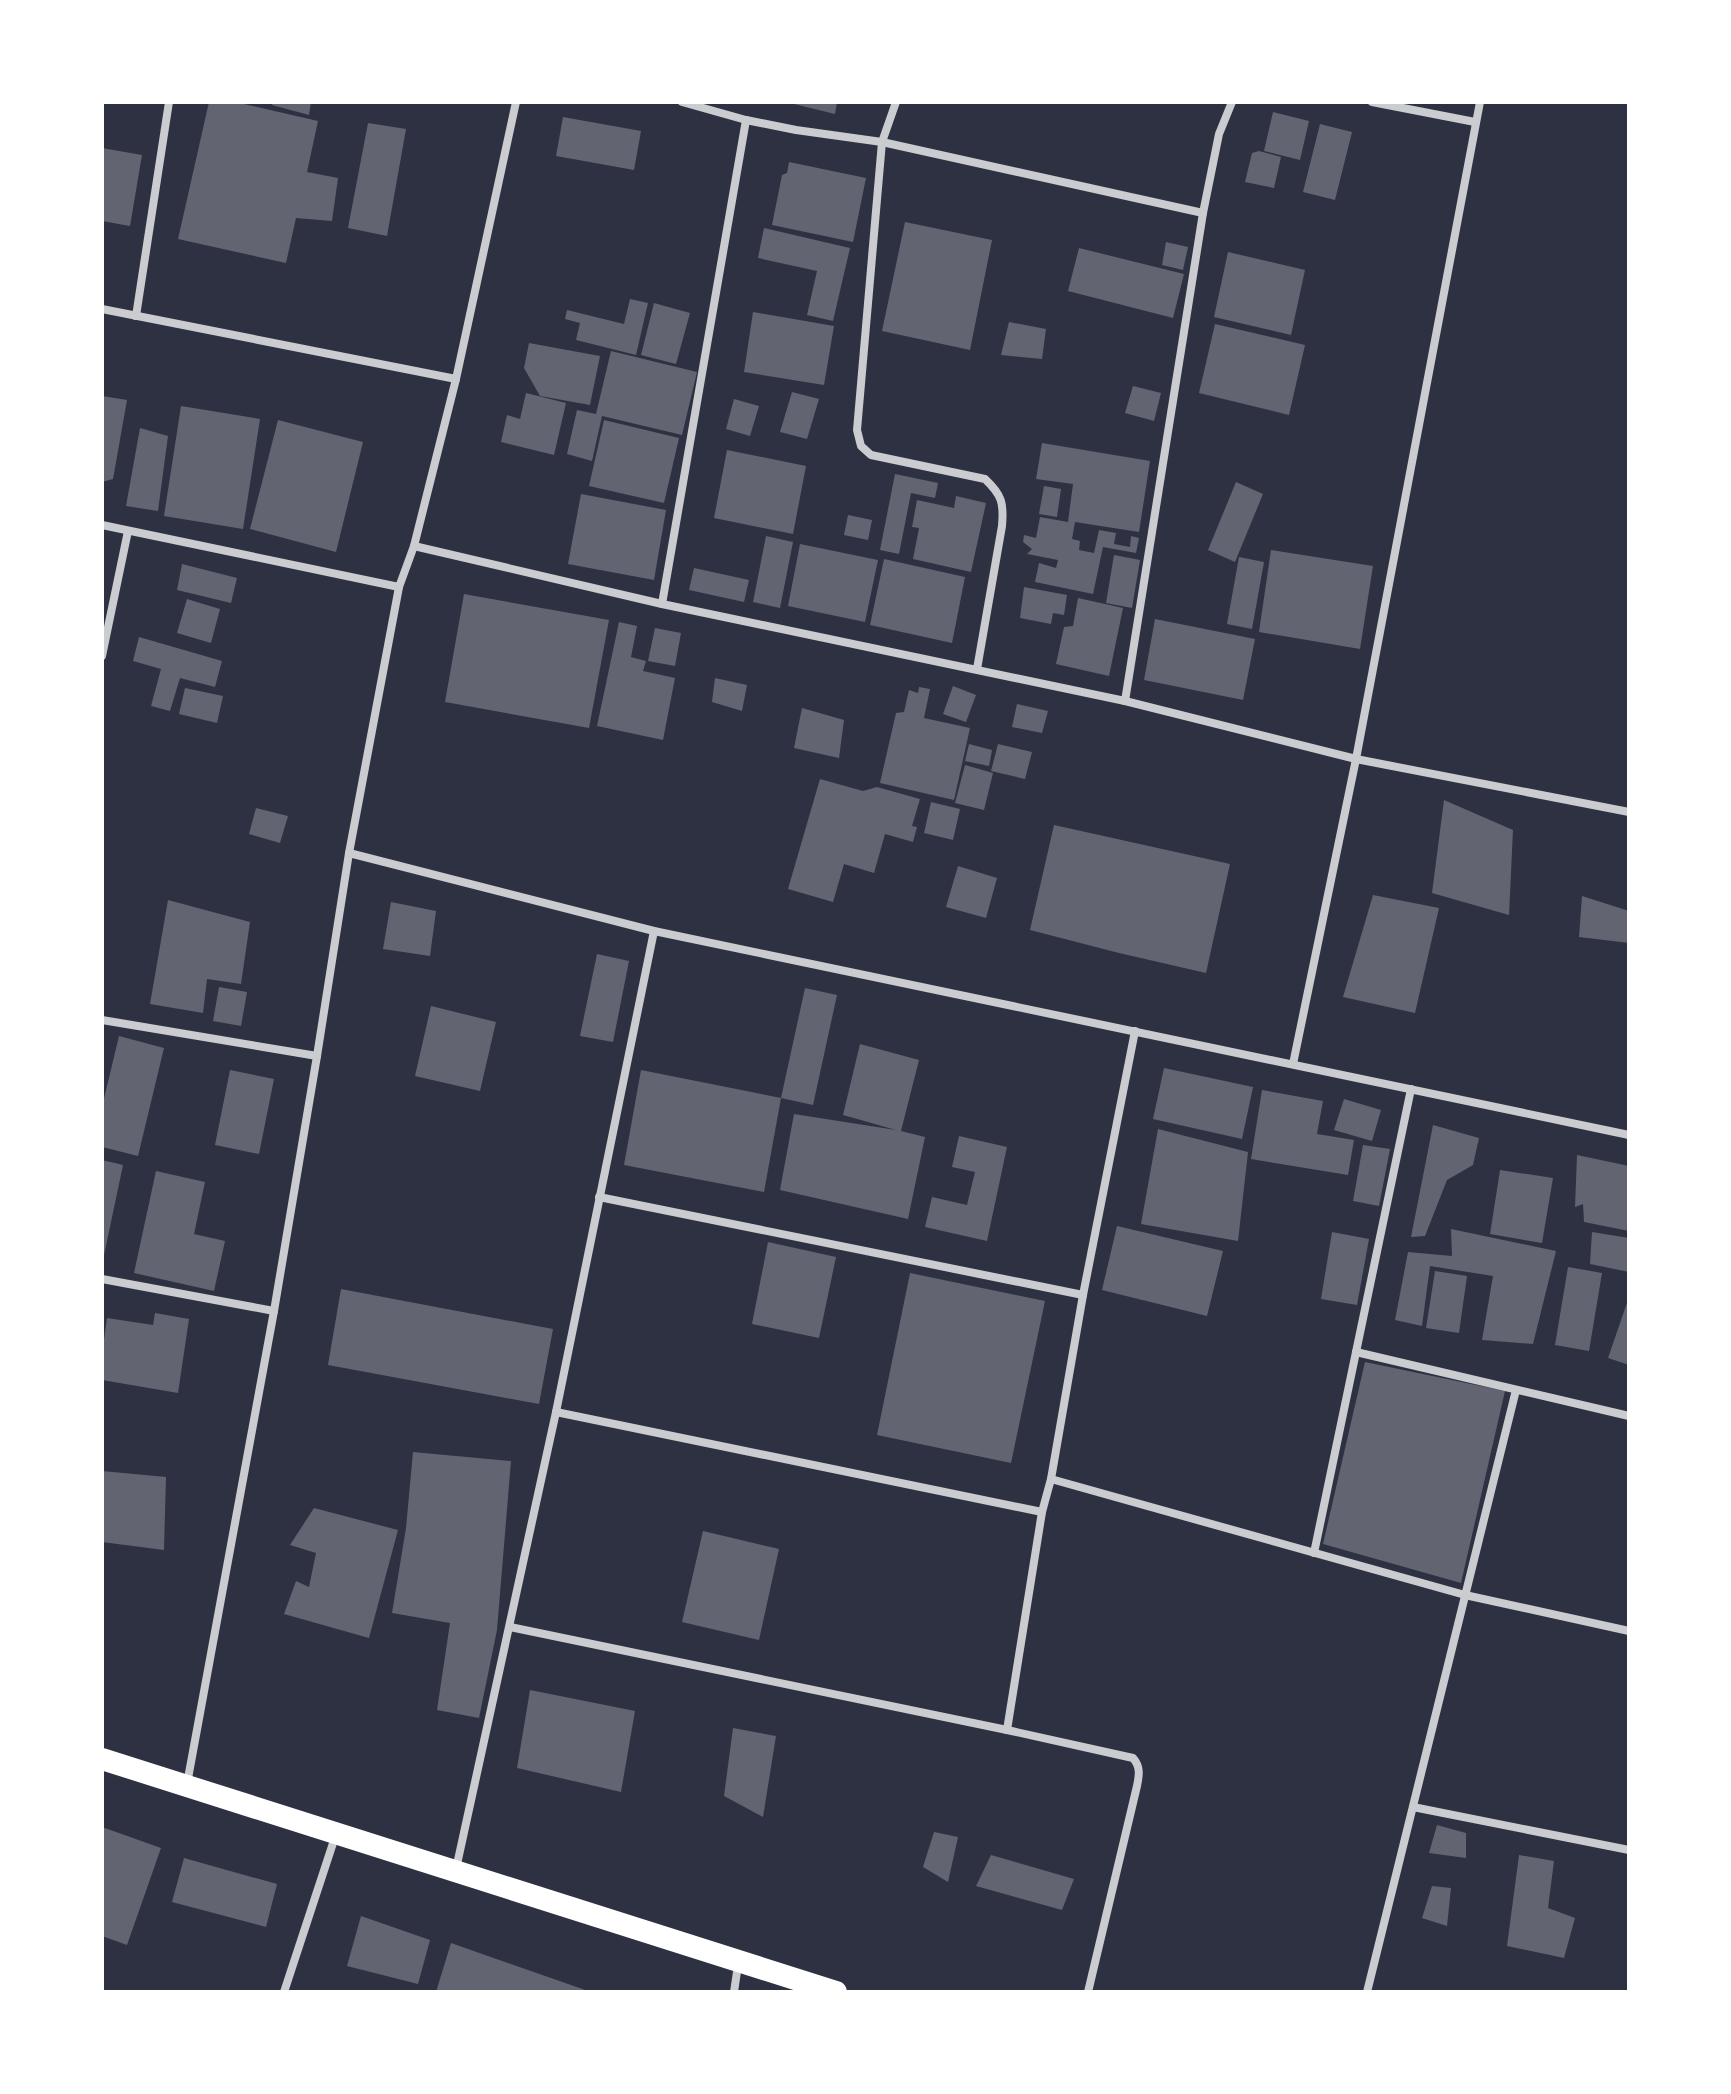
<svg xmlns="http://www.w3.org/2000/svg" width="1731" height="2094" viewBox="0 0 1731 2094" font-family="Helvetica,sans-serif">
<rect width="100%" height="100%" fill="#2d3142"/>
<!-- building -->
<g fill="#626471">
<polygon points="209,102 235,102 318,121 307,172 338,178 332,221 296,218 286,263 178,239"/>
<polygon points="272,102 311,102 309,115 272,105"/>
<polygon points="786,102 837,102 835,114"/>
<polygon points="1273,112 1309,121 1300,160 1264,151"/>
<polygon points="563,117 641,131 634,170 556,156"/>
<polygon points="368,123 406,129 387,236 348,228"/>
<polygon points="1320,124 1352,132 1335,200 1303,192"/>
<polygon points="102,148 142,155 130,226 102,221"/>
<polygon points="1259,151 1281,157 1274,188 1245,182 1252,153"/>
<polygon points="789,162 866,178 853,242 772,225 782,175 787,173"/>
<polygon points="905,222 992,240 970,350 882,331"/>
<polygon points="764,228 850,248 833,321 807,315 817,271 758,258"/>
<polygon points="1166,242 1188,247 1183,270 1162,265"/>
<polygon points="1079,248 1184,274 1173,318 1068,291"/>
<polygon points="1228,252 1305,270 1291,335 1214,317"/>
<polygon points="630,299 648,303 636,355 576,340 580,323 565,319 567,310 624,324"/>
<polygon points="654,303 690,313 676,364 641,355"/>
<polygon points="753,312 834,326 824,385 744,372"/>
<polygon points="1009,322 1046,329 1042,359 1001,355"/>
<polygon points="1215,324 1305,345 1289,415 1199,393"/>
<polygon points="529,343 600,356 590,405 540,396 524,368"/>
<polygon points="611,351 697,372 682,435 602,416 592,461 567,454 577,410 596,414"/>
<polygon points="1133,386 1161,393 1154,421 1125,413"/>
<polygon points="792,392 819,399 807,439 780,432"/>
<polygon points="526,393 566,403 554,455 501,442 507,415 520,419"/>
<polygon points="102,396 127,400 113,479 102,482"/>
<polygon points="734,399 759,406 750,436 726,429"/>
<polygon points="181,406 260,419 243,529 164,516"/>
<polygon points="278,420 363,442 336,552 250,529"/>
<polygon points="604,420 679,438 664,503 589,486"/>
<polygon points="140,428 168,436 158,511 126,506"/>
<polygon points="1042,443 1150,461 1139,532 1075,522 1072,539 1080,541 1079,550 1094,553 1099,530 1116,533 1114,544 1130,547 1131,536 1139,538 1136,553 1103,547 1093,594 1035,582 1039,563 1056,568 1058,560 1027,554 1032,549 1023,542 1024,535 1036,538 1040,517 1068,522 1073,484 1036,479"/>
<polygon points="727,450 806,466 793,534 714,518"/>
<polygon points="895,474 938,483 935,498 911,493 899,554 880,550"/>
<polygon points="1236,482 1263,494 1235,562 1208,550"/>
<polygon points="1044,486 1061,489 1057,517 1039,514"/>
<polygon points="581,494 666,510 654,580 568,564"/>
<polygon points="956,496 986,503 971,572 913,559 919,528 912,527 917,500 954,508"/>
<polygon points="848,515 872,520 868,540 844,535"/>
<polygon points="766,536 793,542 780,608 753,602"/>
<polygon points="800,544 878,560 865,622 788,606"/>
<polygon points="1271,550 1373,566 1360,649 1259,632"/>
<polygon points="1114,555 1140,560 1132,608 1106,603"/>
<polygon points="1239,557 1264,562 1252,629 1227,624"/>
<polygon points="884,559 965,577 952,643 870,625"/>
<polygon points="182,564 237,578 231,603 177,590"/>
<polygon points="694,568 749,580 744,602 689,590"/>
<polygon points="1024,587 1067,595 1064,615 1053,613 1051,624 1020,618"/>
<polygon points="464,594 609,620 589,728 445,702"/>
<polygon points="1078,598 1123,608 1109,676 1056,664 1064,627 1073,626"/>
<polygon points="187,599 220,609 211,643 177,633"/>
<polygon points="1155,619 1255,639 1243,700 1144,680"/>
<polygon points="619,622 637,626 631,657 646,661 643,671 675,678 663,740 597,726"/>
<polygon points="655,628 681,633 675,666 648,661"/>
<polygon points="139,637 222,661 215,687 180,678 170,711 151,706 161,669 133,661"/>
<polygon points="715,678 747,685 742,711 712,702"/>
<polygon points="953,686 976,695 966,722 943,714"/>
<polygon points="919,687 930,689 924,718 970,728 954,800 880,783 896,713 904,712 909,690 918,693"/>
<polygon points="185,688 223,696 217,723 179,714"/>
<polygon points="1017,704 1048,711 1042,733 1012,727"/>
<polygon points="802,708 844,720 839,758 794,748"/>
<polygon points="969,744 992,750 989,766 965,761"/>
<polygon points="998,744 1032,752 1025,779 991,771"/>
<polygon points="965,765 993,773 984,810 955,803"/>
<polygon points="820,779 863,791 877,787 920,799 912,826 917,827 913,842 885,834 874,873 844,864 833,902 788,889"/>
<polygon points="1444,800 1513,830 1509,915 1432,893"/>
<polygon points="931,802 960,809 953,840 924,833"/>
<polygon points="256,808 288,816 280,843 249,834"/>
<polygon points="1054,825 1230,864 1206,973 1119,953 1030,930"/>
<polygon points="958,866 997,878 986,918 946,907"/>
<polygon points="1373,895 1439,908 1415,1013 1343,997"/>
<polygon points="1582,896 1629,911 1629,943 1579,937"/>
<polygon points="168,900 250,922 241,984 207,979 203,1013 150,1004"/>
<polygon points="391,902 436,911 430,956 383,949"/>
<polygon points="597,954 629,961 613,1042 580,1036"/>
<polygon points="219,987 247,992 241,1026 213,1021"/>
<polygon points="805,988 837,995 813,1105 781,1098"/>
<polygon points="431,1006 496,1022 480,1091 415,1076"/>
<polygon points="119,1036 164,1048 138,1156 102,1147 102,1107"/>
<polygon points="860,1044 919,1060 901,1131 925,1137 908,1219 780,1190 794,1114 896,1130 843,1115"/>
<polygon points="1164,1068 1253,1087 1242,1139 1153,1119"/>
<polygon points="230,1070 274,1079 259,1154 215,1145"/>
<polygon points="641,1070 781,1098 764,1192 624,1165"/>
<polygon points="1262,1090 1323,1101 1317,1134 1354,1140 1348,1175 1251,1159"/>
<polygon points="1344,1099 1381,1110 1372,1141 1334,1130"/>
<polygon points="1433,1125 1479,1138 1473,1165 1447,1180 1425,1236 1411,1237"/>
<polygon points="1158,1129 1248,1152 1238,1241 1141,1224"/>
<polygon points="959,1136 1007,1147 987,1241 925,1227 932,1197 967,1205 975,1172 952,1167"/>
<polygon points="1363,1145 1390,1149 1379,1206 1353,1201"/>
<polygon points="1577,1155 1629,1166 1629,1231 1584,1222 1583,1204 1575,1207"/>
<polygon points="102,1160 123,1165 103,1260 102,1260"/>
<polygon points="1500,1170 1553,1178 1542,1243 1490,1234"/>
<polygon points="156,1171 205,1182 194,1234 225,1241 214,1291 134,1273"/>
<polygon points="1117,1226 1223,1251 1207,1316 1102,1290"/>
<polygon points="1451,1229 1556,1251 1533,1344 1482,1340 1493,1276 1430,1266 1422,1326 1395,1320 1408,1252 1452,1256"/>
<polygon points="1332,1232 1369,1239 1357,1305 1321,1299"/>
<polygon points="1592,1232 1629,1238 1629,1272 1590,1264"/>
<polygon points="768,1242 836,1257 819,1338 752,1324"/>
<polygon points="1568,1267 1602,1273 1589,1351 1555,1345"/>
<polygon points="1435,1271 1467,1276 1459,1333 1426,1328"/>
<polygon points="910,1273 1045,1301 1011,1463 877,1435"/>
<polygon points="341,1289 553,1329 539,1404 328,1365"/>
<polygon points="1629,1297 1629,1365 1608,1358"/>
<polygon points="155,1313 189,1319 178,1393 102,1380 102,1354 107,1318 153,1325"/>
<polygon points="1365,1362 1505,1391 1461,1583 1323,1544"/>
<polygon points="413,1452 511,1461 497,1630 479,1718 437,1710 450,1623 392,1613 406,1528"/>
<polygon points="102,1471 166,1477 164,1550 102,1542"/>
<polygon points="314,1508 398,1530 369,1638 284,1614 296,1581 309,1587 316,1553 290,1545"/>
<polygon points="703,1531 779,1549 759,1640 682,1622"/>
<polygon points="530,1690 635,1711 621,1792 517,1768"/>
<polygon points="733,1728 776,1736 763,1817 724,1796"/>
<polygon points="1437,1825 1466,1833 1466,1858 1429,1853"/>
<polygon points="102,1827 161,1848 127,1945 102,1936"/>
<polygon points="934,1832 958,1837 948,1882 923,1867"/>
<polygon points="991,1855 1074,1879 1062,1910 976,1886"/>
<polygon points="1519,1855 1554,1861 1548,1908 1575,1918 1564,1958 1507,1946"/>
<polygon points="184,1858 277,1884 266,1927 172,1902"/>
<polygon points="1432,1886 1451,1888 1447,1926 1422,1918"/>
<polygon points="361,1916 430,1940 418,1984 347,1966"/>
<polygon points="451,1943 591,1992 436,1992"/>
</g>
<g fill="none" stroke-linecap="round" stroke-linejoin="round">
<!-- minor -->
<g stroke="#caccd0" stroke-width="8">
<polyline points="682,102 746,120 796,130 882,142 1203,213"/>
<path d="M896 102 882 142 857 430 861 446 871 455 985 479C1002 495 1004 503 1002 526L977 669"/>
<polyline points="1372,102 1475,122"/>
<polyline points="1480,102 1356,759 1629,812"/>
<polyline points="102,309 456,379"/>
<polyline points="136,316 169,102"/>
<polyline points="102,525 399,587"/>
<polyline points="414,546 662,604 1125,701 1356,759 1293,1064"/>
<polyline points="662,604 746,120"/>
<polyline points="102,656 128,531"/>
<polyline points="1125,701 1203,213 1219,134 1232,102"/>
<polyline points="349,853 654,931 1629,1135"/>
<polyline points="102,1020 317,1056"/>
<polyline points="599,1197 1083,1295"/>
<polyline points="102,1279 274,1311"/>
<polyline points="1356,1352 1629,1416"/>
<polyline points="556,1412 1042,1512"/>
<polyline points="1051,1479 1465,1595 1629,1631"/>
<polyline points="1314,1553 1411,1089"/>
<path d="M510 1627 1007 1730 1133 1758C1141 1767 1139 1776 1137 1786L1088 1992"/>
<polyline points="1007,1730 1042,1512 1051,1479 1083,1295 1135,1031"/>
<polyline points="187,1784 274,1311 317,1056 349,853 399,587 414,546 456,379 516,102"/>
<polyline points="1413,1807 1629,1850"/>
<polyline points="456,1869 556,1412 654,931"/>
<polyline points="284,1992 336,1834"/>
<polyline points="734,1992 738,1965"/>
<polyline points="1367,1992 1516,1390"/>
</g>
<!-- trunk -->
<polyline stroke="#fff" stroke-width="22" points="102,1759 836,1992"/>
</g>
<!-- border -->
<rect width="1731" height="2094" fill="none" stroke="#ffffff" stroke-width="208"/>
</svg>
